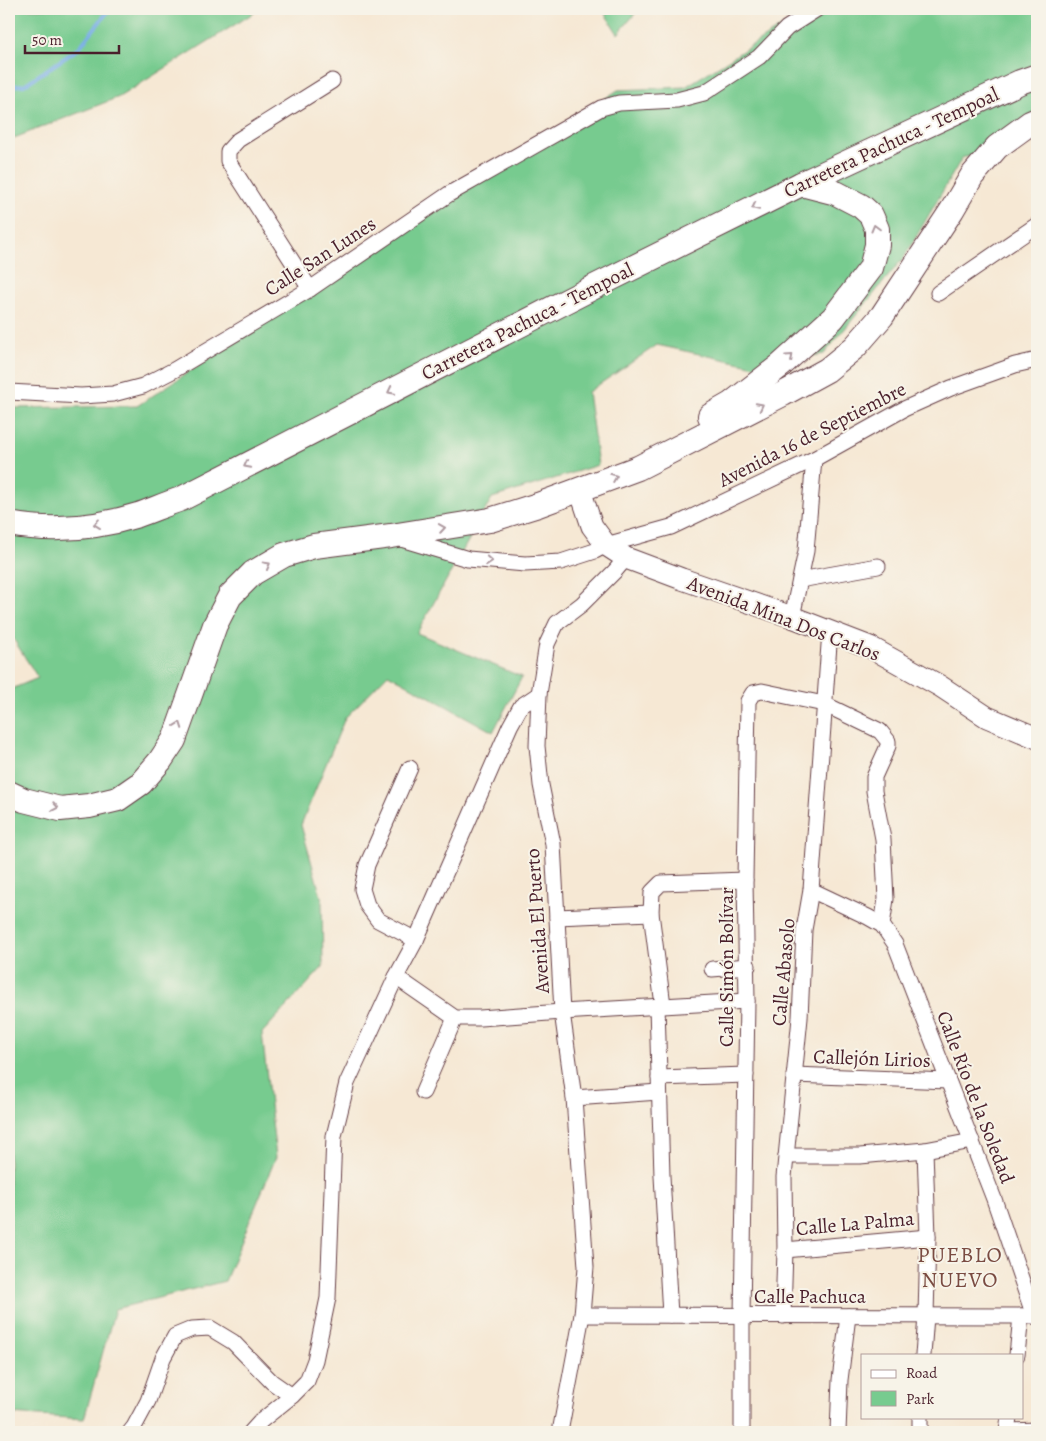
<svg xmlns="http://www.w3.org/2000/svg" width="1046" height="1441" viewBox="0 0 1046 1441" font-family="Alegreya,serif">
<rect width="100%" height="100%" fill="#f7f3e8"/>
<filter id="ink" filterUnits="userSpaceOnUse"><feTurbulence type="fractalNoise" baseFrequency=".02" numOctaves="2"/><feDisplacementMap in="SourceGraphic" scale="10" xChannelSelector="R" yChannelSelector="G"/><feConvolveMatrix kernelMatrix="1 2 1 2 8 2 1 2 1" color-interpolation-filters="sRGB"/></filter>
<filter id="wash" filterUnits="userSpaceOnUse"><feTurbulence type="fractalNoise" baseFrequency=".0096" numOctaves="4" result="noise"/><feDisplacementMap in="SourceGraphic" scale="20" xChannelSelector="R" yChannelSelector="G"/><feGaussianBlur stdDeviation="1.12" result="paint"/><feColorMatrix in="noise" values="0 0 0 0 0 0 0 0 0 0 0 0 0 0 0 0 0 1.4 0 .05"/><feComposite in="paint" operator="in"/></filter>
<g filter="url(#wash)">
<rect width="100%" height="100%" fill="#f6e8d4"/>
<!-- green -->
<g fill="#77cb8f" stroke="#60755d">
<polygon points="9,9 260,9 119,97 9,140"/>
<polygon points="602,9 639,9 618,34"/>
<polygon points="810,9 1037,9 1037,135 962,158 905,256 824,354 755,366 657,345 588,392 598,465 492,498 417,633 522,677 493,732 388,674 345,718 301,825 322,900 323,967 262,1033 276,1157 225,1281 115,1309 84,1419 9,1414 9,690 38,678 9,632 9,408 137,406 618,90 685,87"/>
</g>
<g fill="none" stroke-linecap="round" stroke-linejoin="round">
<!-- stream -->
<polyline stroke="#79aee7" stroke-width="4" points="9,86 24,85 78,49 110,9"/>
</g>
</g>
<g filter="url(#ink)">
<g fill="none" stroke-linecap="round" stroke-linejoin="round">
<defs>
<g id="street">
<polyline points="310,289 228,161 228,151 238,140 332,81"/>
<polyline points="938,293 1037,225"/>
<polyline points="9,392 81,396 113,394 143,386 174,370 310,289 449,194 601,108 619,103 677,100 704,93 759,57 787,28 817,9"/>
<polyline points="398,538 468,559 525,564 561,562 595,551 606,545 671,527 814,459 904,409 951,388 1015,365 1037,360"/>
<polyline points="800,580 878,566"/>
<polyline points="792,617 806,551 814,459"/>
<polyline points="410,768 367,865 362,889 367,905 378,920 416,940"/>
<polyline points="811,890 868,917 882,925 895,944 994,1199 1034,1316"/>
<polyline points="557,917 651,913"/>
<polyline points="712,969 748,966"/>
<polyline points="396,977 455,1018 480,1018 562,1012 747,1001"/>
<polyline points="663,1005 651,913 652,892 661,883 745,880"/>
<polyline points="657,1006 662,1176 670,1315"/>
<polyline points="794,1075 948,1081"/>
<polyline points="659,1078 746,1075"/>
<polyline points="423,1092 455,1018"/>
<polyline points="574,1098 659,1092"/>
<polyline points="786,1156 860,1156 925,1150 972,1141"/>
<polyline points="785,1250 928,1237"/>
<polyline points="582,1315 1037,1316"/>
<polyline points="783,1316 785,1250 784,1177 800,1018 804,930 811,890 830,631"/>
<polyline points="923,1355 926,1316 928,1237 925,1150"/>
<polyline points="1017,1355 1021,1316"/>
<polyline points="1007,1431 1037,1430"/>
<polyline points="130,1432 134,1427 148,1401 163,1358 175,1336 192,1329 210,1328 233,1342 272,1382 292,1396"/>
<polyline points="251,1432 261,1421 292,1396 307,1381 315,1360 328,1298 334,1136 347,1083 396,977 416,940 510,726 521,706 539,694"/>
<polyline points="560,1432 582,1315 586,1267 574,1098 562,1012 553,844 541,785 537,746 539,694 547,644 557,623 582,604 615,571 626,558"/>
<polyline points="742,1432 742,1316 747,1001 745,880 748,701 753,693 762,691 824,704 880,731 888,741 888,746 874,777 874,791 883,839 886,899 882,925"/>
<polyline points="838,1432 840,1380 848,1316"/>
<polyline points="920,1432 920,1417"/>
<polyline points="1007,1432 1009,1417"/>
</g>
<polyline id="secondary" points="580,490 592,526 606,545 626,558 682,579 792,617 870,647 940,686 987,717 1037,738"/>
<g id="primary">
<polyline points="710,416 731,404 781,365 833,318 871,268 877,245 877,229 871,215 861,206 836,193 801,184"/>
<path d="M9 524C51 532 96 528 138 515 152 510 166 504 181 499L594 287 801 184 1020 82 1037 76"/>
<polyline points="9,793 24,800 60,809 89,806 118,799 141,783 160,761 174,740 215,625 230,596 253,573 284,555 314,546 391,536 490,520 538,505 638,468 783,394 827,370 855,347 882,316 952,210 972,176 997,147 1030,123 1037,120"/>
</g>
</defs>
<!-- street casing -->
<use href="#street" stroke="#643d44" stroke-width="17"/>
<!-- secondary casing -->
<use href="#secondary" stroke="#643d44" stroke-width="23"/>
<!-- primary casing -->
<use href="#primary" stroke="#643d44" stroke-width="26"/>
<!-- street -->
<use href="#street" stroke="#fff" stroke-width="15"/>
<!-- secondary -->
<use href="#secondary" stroke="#fff" stroke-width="21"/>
<!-- primary -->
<use href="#primary" stroke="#fff" stroke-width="24"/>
</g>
<!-- one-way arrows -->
<defs><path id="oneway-chevron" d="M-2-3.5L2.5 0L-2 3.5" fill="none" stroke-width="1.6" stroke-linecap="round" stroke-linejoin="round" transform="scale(1.25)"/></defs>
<g stroke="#ae9aa0">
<use href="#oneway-chevron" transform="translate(755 207) rotate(154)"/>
<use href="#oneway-chevron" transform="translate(875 228) rotate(-105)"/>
<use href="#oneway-chevron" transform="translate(790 357) rotate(-42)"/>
<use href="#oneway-chevron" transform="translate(391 391) rotate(153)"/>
<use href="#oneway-chevron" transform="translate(760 406) rotate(-27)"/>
<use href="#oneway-chevron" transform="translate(247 465) rotate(153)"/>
<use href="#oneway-chevron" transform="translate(614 477) rotate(-21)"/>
<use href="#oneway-chevron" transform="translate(97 524) rotate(173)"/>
<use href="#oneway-chevron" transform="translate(442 528) rotate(-9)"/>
<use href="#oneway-chevron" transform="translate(489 561) rotate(5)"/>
<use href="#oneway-chevron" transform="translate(267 565) rotate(-29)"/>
<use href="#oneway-chevron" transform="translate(179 725) rotate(-70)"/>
<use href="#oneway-chevron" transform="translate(55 807) rotate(10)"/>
</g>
</g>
<g text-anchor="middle" stroke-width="4" stroke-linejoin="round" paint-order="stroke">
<!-- street labels -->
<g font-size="20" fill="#4a1f2b" stroke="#f7f3e8">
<text transform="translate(891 142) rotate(-25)" y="7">Carretera Pachuca - Tempoal</text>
<text transform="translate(320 256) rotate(-33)" y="7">Calle San Lunes</text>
<text transform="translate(527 321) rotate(-27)" y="7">Carretera Pachuca - Tempoal</text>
<text transform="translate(812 434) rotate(-27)" y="7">Avenida 16 de Septiembre</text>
<text transform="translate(784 618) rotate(21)" y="7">Avenida Mina Dos Carlos</text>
<text transform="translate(537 921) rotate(-94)" y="7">Avenida El Puerto</text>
<text transform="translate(726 967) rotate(-90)" y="7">Calle Simón Bolívar</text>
<text transform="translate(783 972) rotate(-85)" y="7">Calle Abasolo</text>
<text transform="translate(872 1058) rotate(2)" y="7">Callejón Lirios</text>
<text transform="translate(976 1097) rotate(69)" y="7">Calle Río de la Soledad</text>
<text transform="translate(855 1223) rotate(-5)" y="7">Calle La Palma</text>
<text x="810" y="1303">Calle Pachuca</text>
</g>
<!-- quarter labels -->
<g font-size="22" letter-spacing="1" fill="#7a4b42" stroke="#f7f3e8">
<text x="960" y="1262">PUEBLO<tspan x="960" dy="25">NUEVO</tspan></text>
</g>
</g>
<!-- margin -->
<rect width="1046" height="1441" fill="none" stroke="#f7f3e8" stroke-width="30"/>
<!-- legend -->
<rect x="861" y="1354" width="162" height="65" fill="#f7f3e8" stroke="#b29e9c"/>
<rect x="871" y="1370" width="25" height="8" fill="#ffffff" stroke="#b29e9c"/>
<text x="906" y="1378" font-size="15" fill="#4a1f2b">Road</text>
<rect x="871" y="1391" width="25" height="15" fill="#77cb8f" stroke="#b29e9c"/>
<text x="906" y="1404" font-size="15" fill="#4a1f2b">Park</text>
<!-- scale -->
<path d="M25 45v8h94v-8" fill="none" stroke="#4a1f2b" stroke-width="2.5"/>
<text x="32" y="45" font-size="15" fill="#4a1f2b" stroke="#f7f3e8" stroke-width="4" paint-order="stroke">50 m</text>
</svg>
